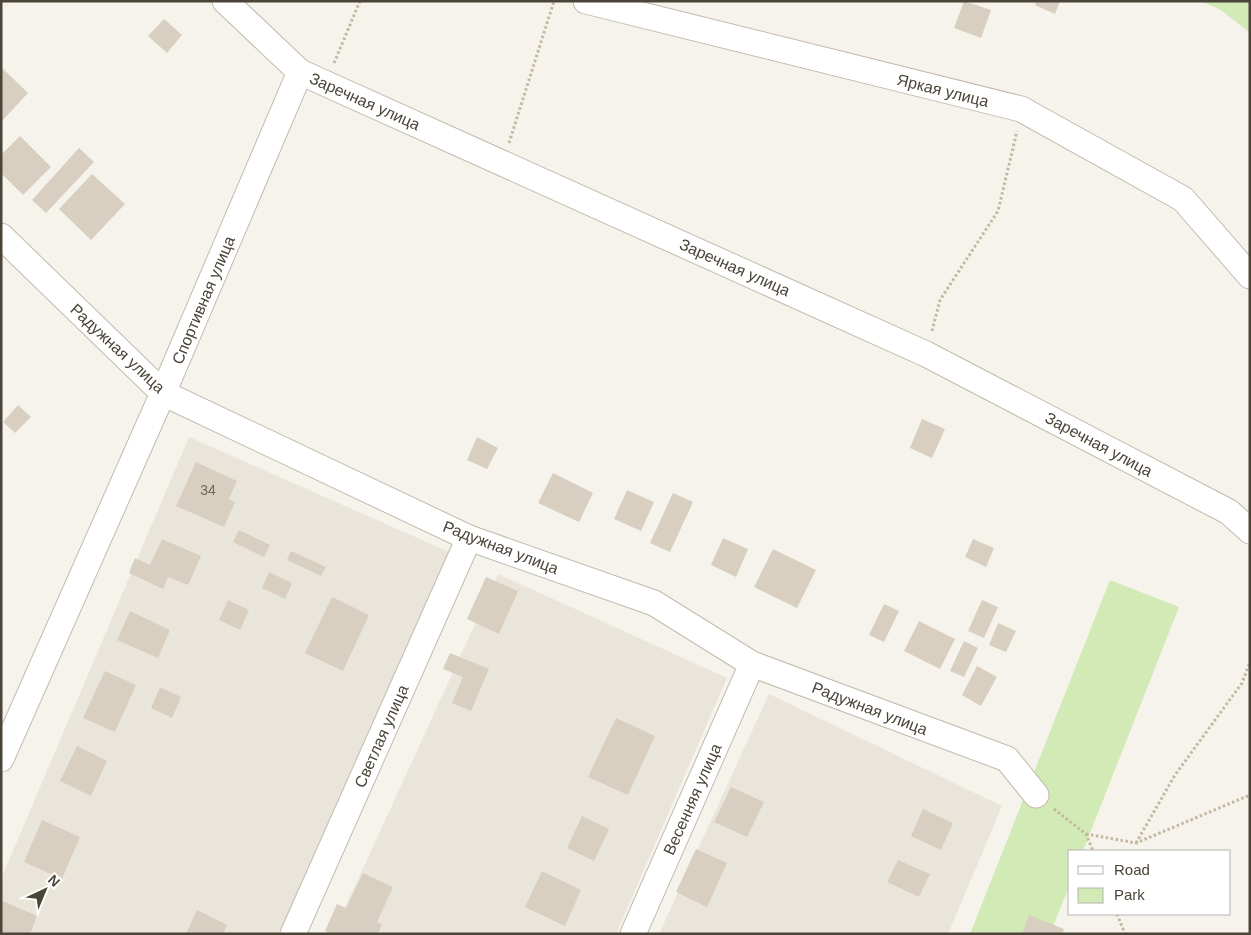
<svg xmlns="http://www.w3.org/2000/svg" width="1251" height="935" viewBox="0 0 1251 935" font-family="Arial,sans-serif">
<rect width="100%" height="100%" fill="#f6f3ec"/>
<!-- residential -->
<g fill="#eae5da">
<polygon points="189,437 456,555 285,934 1,934 1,879"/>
<polygon points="498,574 727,678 616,934 333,934"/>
<polygon points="769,694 1002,806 948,934 659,934"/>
</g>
<!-- green -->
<g fill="#d2eab5">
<polygon points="1201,1 1250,1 1250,33 1221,10"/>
<polygon points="1110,580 1179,607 1083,851 1070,851 1070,884 1050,934 970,934"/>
</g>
<!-- building -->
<g fill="#d8cfc1">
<polygon points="964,1 991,10 981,38 954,28"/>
<polygon points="1037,1 1060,1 1055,14 1035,5"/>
<polygon points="164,19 182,35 167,53 148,36"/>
<polygon points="1,67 28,93 1,122"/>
<polygon points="20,136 51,167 23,195 1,173 1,155"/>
<polygon points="79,148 94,162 46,213 32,200"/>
<polygon points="92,174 125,204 91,240 59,209"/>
<polygon points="18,405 31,417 15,433 3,422"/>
<polygon points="922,419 945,429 932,458 910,448"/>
<polygon points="477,437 498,448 487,469 467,460"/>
<polygon points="196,462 237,481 229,499 235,502 224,527 176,506"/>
<polygon points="553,473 593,493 579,522 538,503"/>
<polygon points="627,490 654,502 641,531 614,519"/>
<polygon points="673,493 693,502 670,552 650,543"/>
<polygon points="239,530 270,545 264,557 233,542"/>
<polygon points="723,538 748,549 736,577 711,565"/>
<polygon points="162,539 201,556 188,585 168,577 163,589 129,573 135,558 150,565"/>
<polygon points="973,539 994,548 986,567 965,557"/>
<polygon points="773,549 816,570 797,608 754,587"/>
<polygon points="291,551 326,567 321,576 287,560"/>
<polygon points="269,572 292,583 285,599 262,588"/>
<polygon points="486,577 518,591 499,634 467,619"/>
<polygon points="332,597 369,615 343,671 305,653"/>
<polygon points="228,600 249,610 240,630 219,620"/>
<polygon points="982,600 998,607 984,638 968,631"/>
<polygon points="884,604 899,611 884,642 869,635"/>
<polygon points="130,611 170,630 158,658 117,640"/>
<polygon points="919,621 955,639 940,669 904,651"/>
<polygon points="998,623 1016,631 1006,652 989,645"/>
<polygon points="964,641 978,648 964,677 950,671"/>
<polygon points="450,653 489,669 471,711 452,703 463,677 443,669"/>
<polygon points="977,666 997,677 981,706 962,695"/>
<polygon points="105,671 136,685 115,732 83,718"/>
<polygon points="160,687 181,697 172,718 151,708"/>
<polygon points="616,718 655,736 628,795 588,777"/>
<polygon points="77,746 107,761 91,796 60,781"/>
<polygon points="731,787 764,802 747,837 714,822"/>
<polygon points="923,809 953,823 941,850 911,836"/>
<polygon points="582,816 609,829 594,861 567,848"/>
<polygon points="42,820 80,837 62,879 24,862"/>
<polygon points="696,849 727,863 707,907 676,892"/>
<polygon points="898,860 930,874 919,897 887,882"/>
<polygon points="542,871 581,890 565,926 525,907"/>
<polygon points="363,873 393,887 377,922 382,924 378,934 330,934 325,931 337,904 346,908"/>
<polygon points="3,901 37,916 30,934 1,934 1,905"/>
<polygon points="197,910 227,925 223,934 186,934"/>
<polygon points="1029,915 1064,929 1062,934 1022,934"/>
</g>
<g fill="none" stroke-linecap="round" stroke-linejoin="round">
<defs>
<g id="street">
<polyline points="225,1 300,72 926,354 1229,512 1250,531"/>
<polyline points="586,1 1021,109 1183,199 1250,276"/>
<polyline points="1,236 163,393 469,538 654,603 752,664 1007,759 1036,795"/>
<polyline points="1,759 163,393 300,72"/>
<polyline points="293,934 469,538"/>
<polyline points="633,934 752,664"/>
</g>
</defs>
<!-- street casing -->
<use href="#street" stroke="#c2bbae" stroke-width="27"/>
<!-- path -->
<g stroke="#c4b79f" stroke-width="3" stroke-dasharray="2.5 2.5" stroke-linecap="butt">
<polyline points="334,63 360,1"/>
<polyline points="509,143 554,1"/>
<polyline points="932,331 940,300 998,211 1017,131"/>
<polyline points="1054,809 1086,834 1093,851"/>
<polyline points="1086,834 1136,843 1250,795"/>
<polyline points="1136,843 1175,775 1242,683 1250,662"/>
<polyline points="1117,914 1125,934"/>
</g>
<!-- street -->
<use href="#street" stroke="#fff" stroke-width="25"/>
</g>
<g text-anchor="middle" stroke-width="4" stroke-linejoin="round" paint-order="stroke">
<!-- number labels -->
<g font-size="14" fill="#6e675b">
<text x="208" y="495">34</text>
</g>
<!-- street labels -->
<g font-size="16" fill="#4b4439" stroke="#fff">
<text transform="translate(943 90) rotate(14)" y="6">Яркая улица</text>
<text transform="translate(365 101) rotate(24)" y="6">Заречная улица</text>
<text transform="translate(735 267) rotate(24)" y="6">Заречная улица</text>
<text transform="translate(203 300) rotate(-67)" y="6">Спортивная улица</text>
<text transform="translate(118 348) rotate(43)" y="6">Радужная улица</text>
<text transform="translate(1099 444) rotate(28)" y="6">Заречная улица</text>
<text transform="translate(501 547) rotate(21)" y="6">Радужная улица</text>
<text transform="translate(870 708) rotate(21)" y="6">Радужная улица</text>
<text transform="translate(381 736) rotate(-66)" y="6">Светлая улица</text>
<text transform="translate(692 799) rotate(-66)" y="6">Весенняя улица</text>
</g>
</g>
<!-- border -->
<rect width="1251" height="935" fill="none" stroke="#4b4439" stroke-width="5"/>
<!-- legend -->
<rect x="1068" y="850" width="162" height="65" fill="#ffffff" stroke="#b7b4b0"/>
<rect x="1078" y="866" width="25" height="8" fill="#ffffff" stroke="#b7b4b0"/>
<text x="1114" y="875" font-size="15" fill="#4b4439">Road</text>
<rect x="1078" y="888" width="25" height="15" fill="#d2eab5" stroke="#b7b4b0"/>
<text x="1114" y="900" font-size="15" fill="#4b4439">Park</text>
<!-- north arrow -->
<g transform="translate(45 890) rotate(44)" stroke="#ffffff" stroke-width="4" paint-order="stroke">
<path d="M0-4L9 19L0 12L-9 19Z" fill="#4b4439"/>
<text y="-8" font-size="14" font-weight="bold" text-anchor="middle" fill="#4b4439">N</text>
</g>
</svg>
